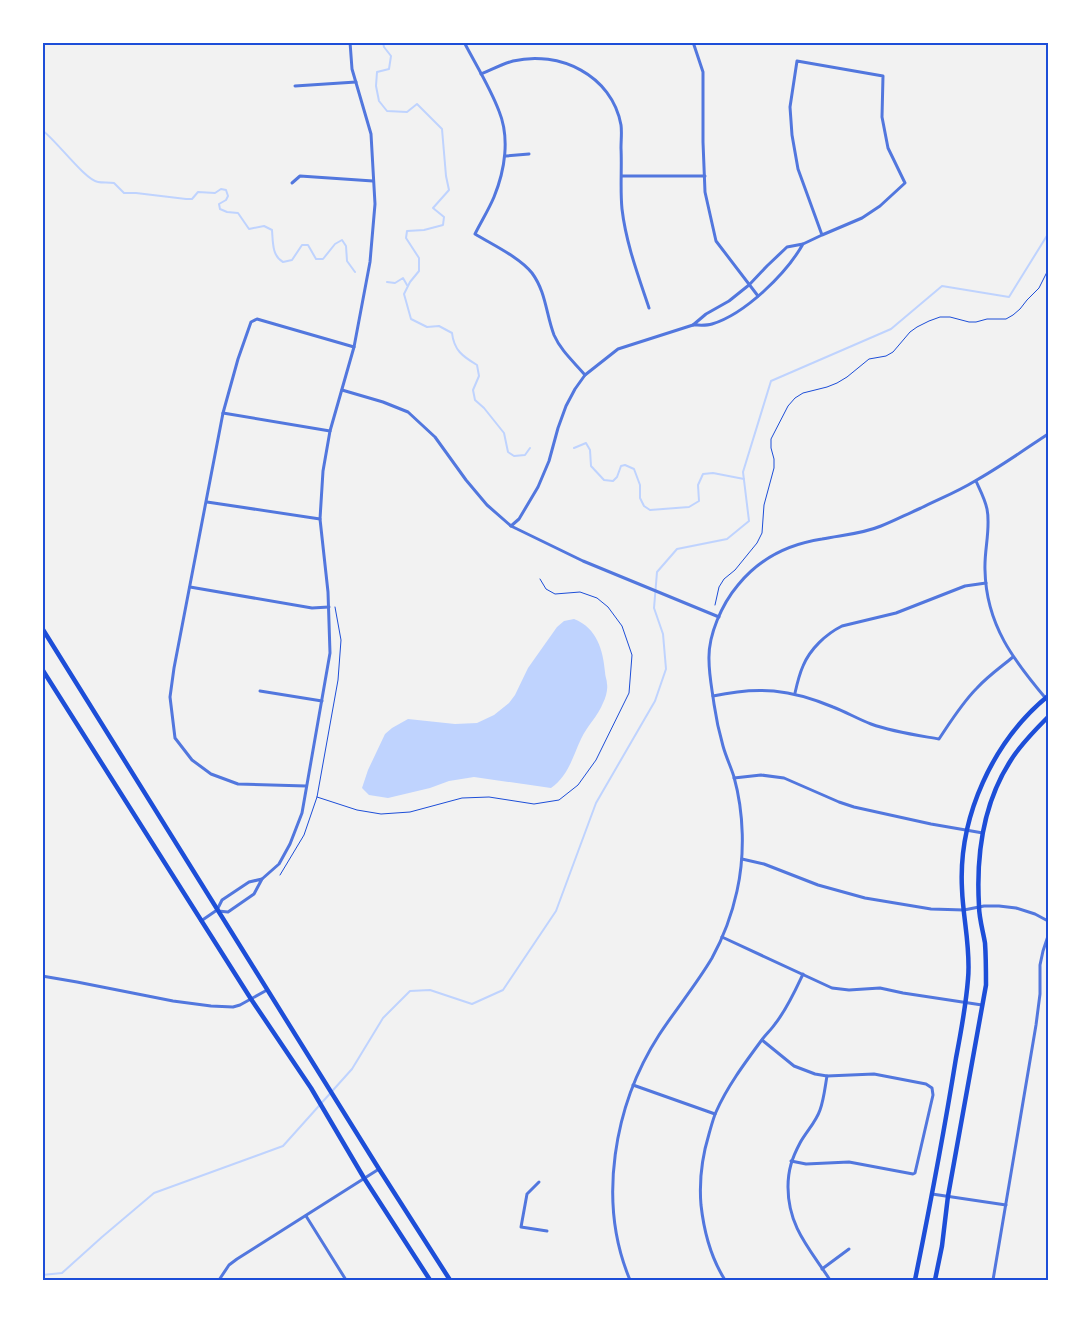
<svg xmlns="http://www.w3.org/2000/svg" width="1091" height="1323" viewBox="0 0 1091 1323" font-family="Barlow,sans-serif">
<rect width="100%" height="100%" fill="#f2f2f2"/>
<!-- water -->
<path fill="#bfd3fe" d="M574 619C597 628 603 650 605 672 605 676 607 680 607 684 608 689 606 697 603 703 598 716 587 726 581 739 572 758 569 775 551 788L474 777 449 781 430 788 388 798 369 795 362 788 368 770 385 734 392 728 408 719 455 724 477 723 494 715 509 703 515 695 528 668 557 627 564 621Z"/>
<g fill="none" stroke-linecap="round" stroke-linejoin="round">
<!-- stream -->
<g stroke="#bfd3fe" stroke-width="2">
<path d="M383 42 384 47 391 56 389 69 377 72 376 86 379 101 387 111 407 112 417 104 442 129 446 176 449 190 433 208 444 217 443 225 424 230 407 231 406 238 419 258V271L410 282 404 294 411 319 427 327 439 326 452 333C454 350 462 356 477 365L479 376 473 390 475 400 484 408 504 433 508 452 514 456 525 455 530 448"/>
<path d="M42 130C56 140 85 180 98 182 103 183 109 182 114 183L124 193H136L186 199H192L198 192 215 193 221 189 226 190 228 196 226 200 219 204 220 209 227 212 238 213 249 229 264 226 272 230C273 242 272 256 283 262L292 260 302 245H308L316 259H323L335 244 342 240 346 246 347 261 355 272"/>
<polyline points="387,282 395,283 403,278 407,285"/>
<polyline points="574,448 586,443 590,450 591,466 604,480 613,481 617,477 621,466 625,465 634,469 640,485 640,498 644,506 650,510 689,507 699,501 698,485 703,474 713,473 744,479"/>
<polyline points="42,1275 62,1273 102,1237 154,1193 283,1146 352,1069 383,1018 410,991 430,990 472,1004 503,990 556,911 596,803 655,701 666,669 663,634 654,608 657,572 677,549 727,539 749,521 743,472 771,381 891,329 942,286 1009,297 1048,234"/>
</g>
<!-- path -->
<g stroke="#1d4ed8" stroke-width="1">
<polyline points="715,605 719,587 724,579 735,570 748,554 757,543 762,533 764,505 774,468 774,459 771,448 771,439 788,406 795,398 803,393 827,387 837,383 847,377 869,359 886,356 893,352 910,332 917,327 929,321 940,317 950,317 969,322 976,322 987,319 1006,319 1013,315 1020,309 1027,300 1039,288 1048,270"/>
<polyline points="317,797 357,810 381,814 410,812 462,798 489,797 534,804 559,800 578,785 596,760 629,693 632,655 622,626 608,607 597,598 580,592 555,594 546,589 540,579"/>
<polyline points="280,875 304,835 317,797 338,680 341,640 335,607"/>
</g>
<!-- minor -->
<g stroke="#5277de" stroke-width="3">
<path d="M464 42C476 65 490 87 499 111 510 138 505 170 494 197 489 209 481 222 475 234 493 245 519 257 532 273 546 292 546 314 554 335 561 351 574 362 585 375"/>
<polyline points="693,42 703,72 703,142 705,192 716,241 758,296"/>
<path d="M481 74C491 70 502 64 513 61 559 50 612 75 621 125 622 132 621 140 621 148 622 168 620 189 622 209 626 243 638 275 649 308"/>
<polyline points="295,86 356,82"/>
<polyline points="506,156 529,154"/>
<polyline points="622,176 705,176"/>
<polyline points="292,183 300,176 373,181"/>
<path d="M803 244C786 274 745 314 712 324 706 326 699 325 693 325L706 314 729 301 749 285 767 266 787 247 803 244 822 235 862 218 880 206 905 183 888 148 882 117 883 76 797 61 790 107 792 135 798 169 822 235"/>
<polyline points="342,390 383,402 408,412 435,437 466,480 487,505 511,526 583,561 719,617"/>
<polyline points="223,413 330,431"/>
<path d="M976 481C980 490 985 499 987 509 991 528 984 550 985 570 986 625 1014 661 1048 701"/>
<polyline points="207,502 320,519"/>
<polyline points="511,526 519,519 538,487 549,461 558,428 566,406 575,389 585,375 618,349 693,325"/>
<polyline points="190,587 312,608 329,607"/>
<polyline points="260,691 322,701"/>
<path d="M795 693C797 684 799 675 803 666 810 649 826 634 842 626L896 613 965 586 986 583"/>
<path d="M713 696C758 686 790 689 833 707 846 712 858 719 871 724 893 732 916 735 939 739 951 721 962 703 977 688 988 676 1001 667 1013 657"/>
<polyline points="734,778 761,775 784,778 839,802 854,807 931,824 983,833"/>
<polyline points="306,786 238,784 211,774 192,760 175,738 170,697 174,668 223,413 238,359 251,322 257,319 354,347"/>
<polyline points="742,859 764,864 818,885 865,898 931,909 964,910 984,906 999,906 1016,908 1035,914 1048,921"/>
<polyline points="262,879 279,864 290,844 302,813 330,653 328,592 320,519 323,471 330,431 354,347 370,262 375,204 371,134 352,69 350,42"/>
<polyline points="201,921 217,910 222,900 249,882 262,879 254,894 228,912 218,911"/>
<polyline points="722,937 832,988 849,990 880,988 903,993 982,1005"/>
<polyline points="42,976 77,982 173,1001 211,1006 233,1007 240,1005 267,990"/>
<polyline points="762,1040 794,1066 815,1074 827,1076 874,1074 926,1084 932,1088 933,1095 915,1173 913,1174 849,1162 806,1164 791,1161"/>
<path d="M827 1076C825 1087 824 1099 820 1110 816 1122 806 1132 800 1143 792 1158 788 1170 788 1187 788 1227 810 1249 830 1280"/>
<polyline points="633,1085 715,1114"/>
<polyline points="539,1182 527,1194 521,1227 547,1231"/>
<polyline points="932,1194 1006,1205"/>
<polyline points="306,1216 346,1280"/>
<polyline points="822,1269 849,1249"/>
<polyline points="219,1280 229,1265 237,1259 379,1169"/>
<path d="M630 1280C597 1202 614 1105 659 1035 676 1009 696 985 712 958 723 938 732 914 737 891 745 855 744 813 734 777 731 767 726 757 723 746 719 732 716 718 714 704 712 689 709 675 709 660 708 635 722 604 738 585 759 559 789 544 822 539 842 535 862 534 881 526 894 521 907 514 921 508 939 499 957 492 975 481 1000 467 1024 450 1048 434"/>
<path d="M725 1280C711 1258 704 1232 701 1205 699 1181 702 1157 709 1134 711 1127 713 1119 716 1112 727 1087 744 1064 761 1041 765 1035 771 1030 775 1024 787 1009 795 991 803 974"/>
<polyline points="993,1280 1036,1025 1040,994 1040,965 1043,951 1048,936"/>
</g>
<!-- secondary -->
<g stroke="#1d4ed8" stroke-width="4.5">
<polyline points="42,628 379,1169 450,1280"/>
<polyline points="42,669 251,999 311,1088 364,1178 430,1280"/>
<path d="M915 1280C930 1206 944 1132 956 1058 961 1032 966 1005 968 979 971 949 963 919 962 889 958 817 993 741 1048 696"/>
<path d="M935 1280 942 1246 948 1196 986 985C986 971 986 957 985 943 983 931 979 918 979 906 976 855 983 803 1011 760 1021 744 1035 730 1048 717"/>
</g>
</g>
<!-- border -->
<rect width="1091" height="1323" fill="none" stroke="#ffffff" stroke-width="88"/>
<rect x="44" y="44" width="1003" height="1235" fill="none" stroke="#1d4ed8" stroke-width="2"/>
</svg>
